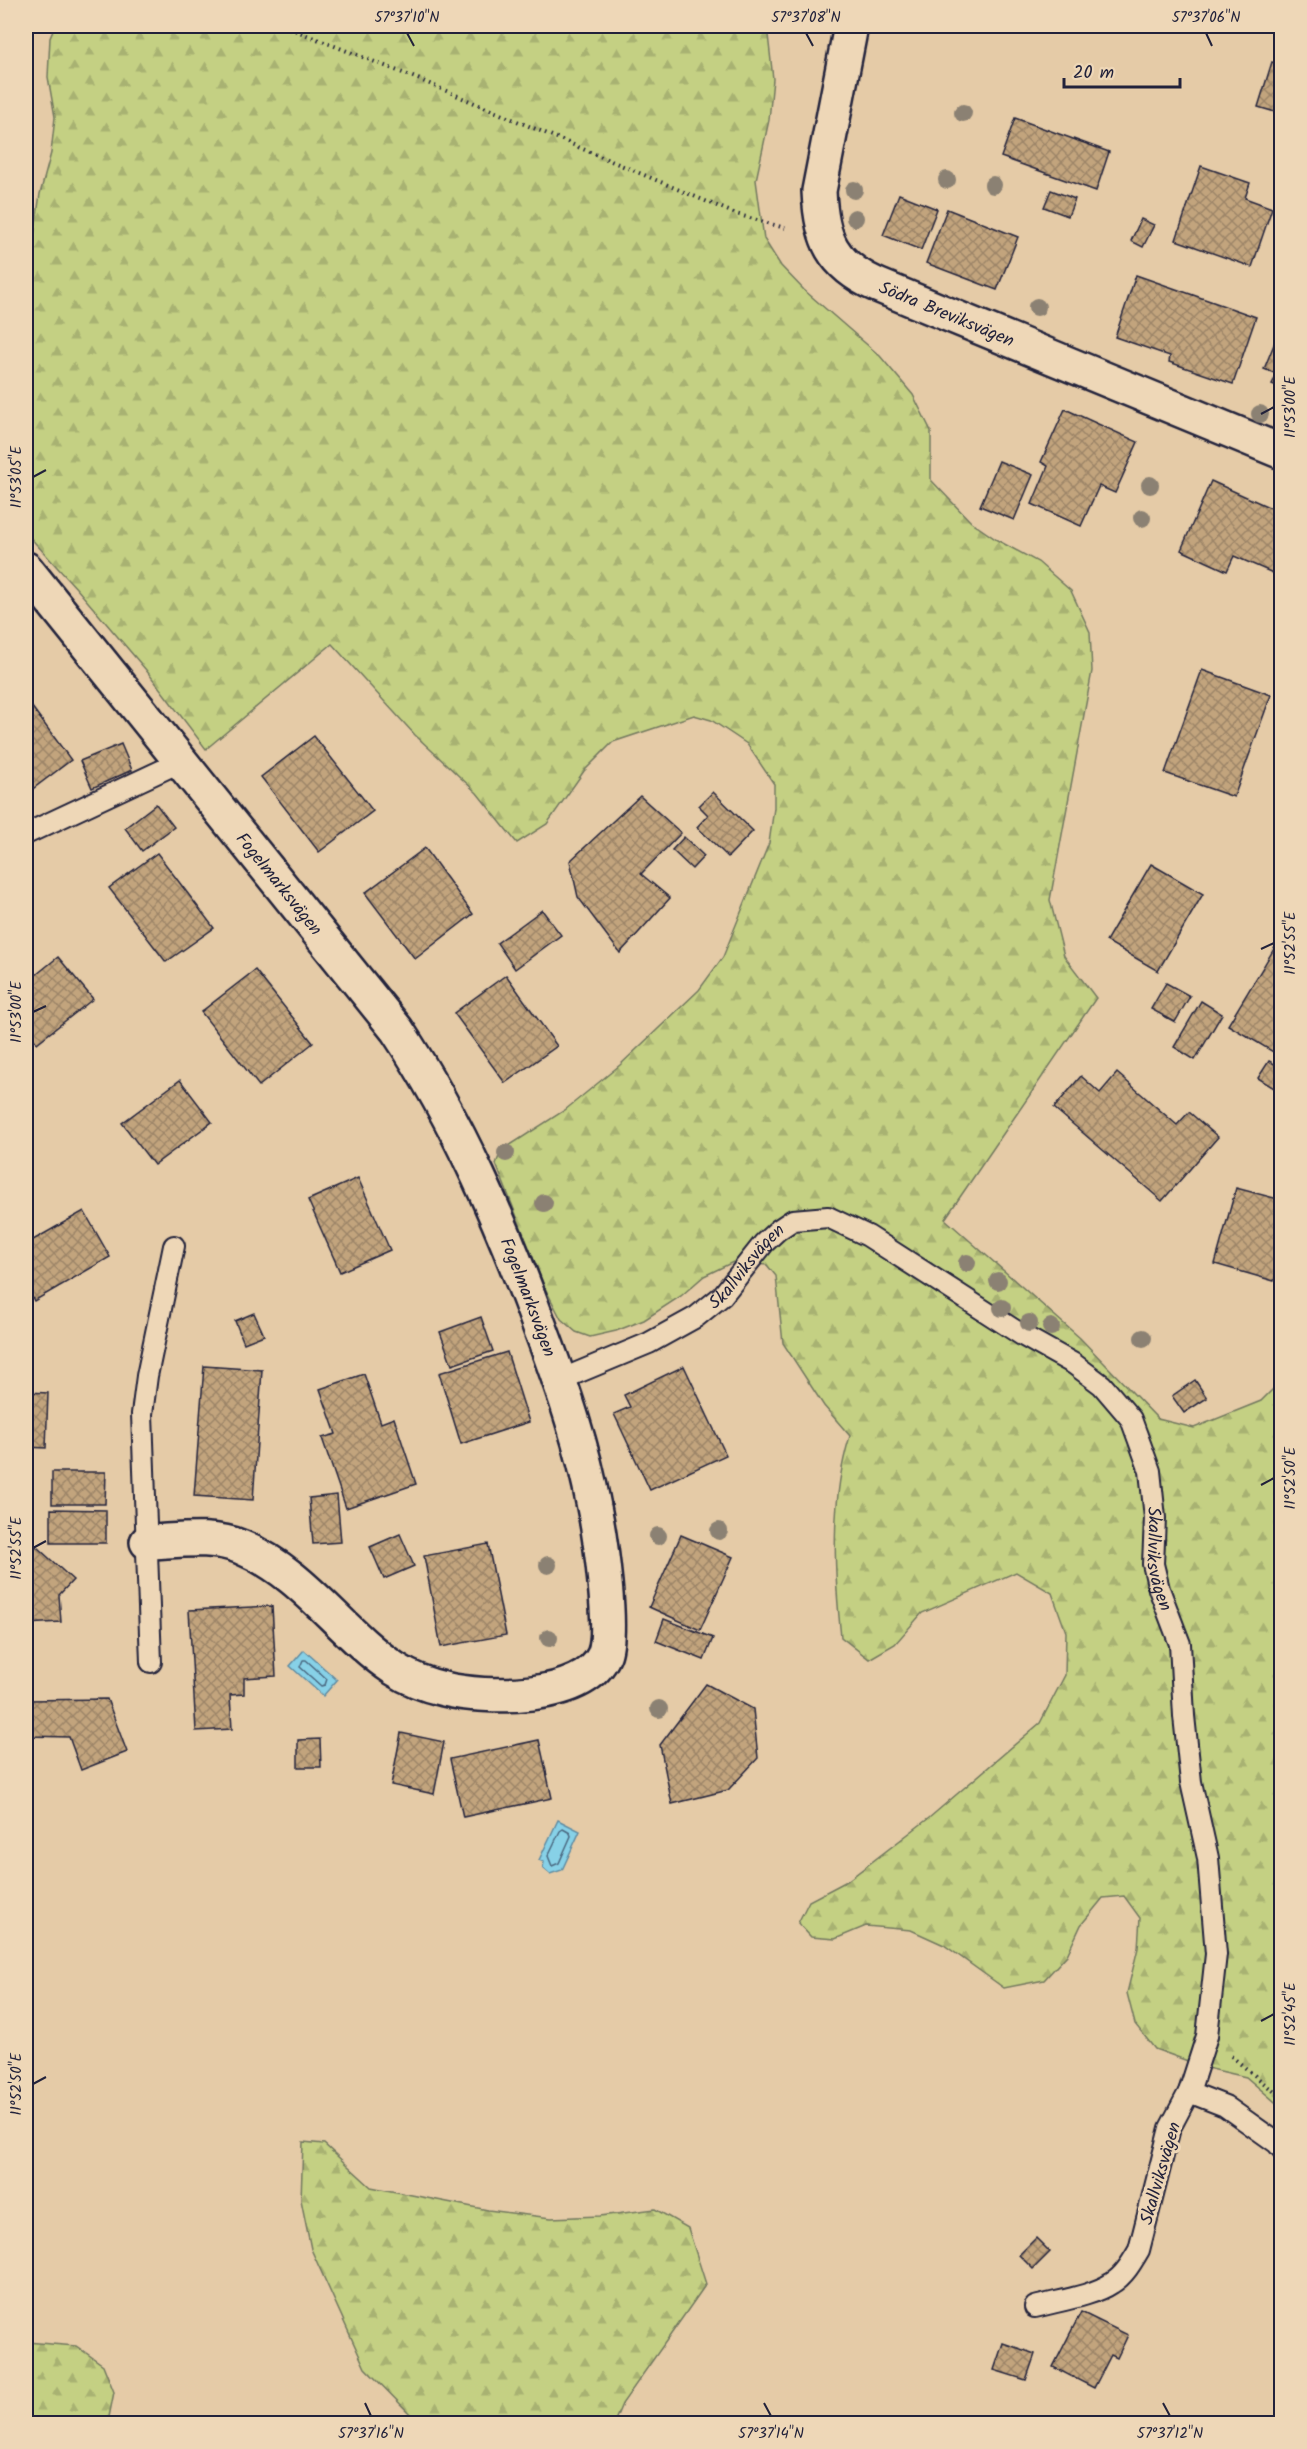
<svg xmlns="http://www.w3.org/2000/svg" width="1307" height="2449" viewBox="0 0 1307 2449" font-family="Kalam,sans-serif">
<defs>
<pattern id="forest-firs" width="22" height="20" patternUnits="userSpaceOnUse" patternTransform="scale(1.5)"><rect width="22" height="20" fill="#c4d083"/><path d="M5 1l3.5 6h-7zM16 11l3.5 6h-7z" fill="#a8b272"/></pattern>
<pattern id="building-cross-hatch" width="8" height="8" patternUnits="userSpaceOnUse" patternTransform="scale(1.5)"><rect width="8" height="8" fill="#c2a47d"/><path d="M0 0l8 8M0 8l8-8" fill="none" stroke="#9d8568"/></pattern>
</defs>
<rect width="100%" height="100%" fill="#e5cba7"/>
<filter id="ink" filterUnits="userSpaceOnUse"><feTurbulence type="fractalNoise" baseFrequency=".0167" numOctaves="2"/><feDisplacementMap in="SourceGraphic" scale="12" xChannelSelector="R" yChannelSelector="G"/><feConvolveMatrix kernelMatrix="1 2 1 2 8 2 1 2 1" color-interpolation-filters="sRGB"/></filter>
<g filter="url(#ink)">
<!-- forest -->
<g fill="url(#forest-firs)" stroke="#73795f" stroke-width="1.5">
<path d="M55 26H767L773 79 769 120 756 180 764 239 781 266 804 290 880 356 913 395 931 431V480L971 522 997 540 1038 562 1071 591 1090 632 1092 671 1050 900 1064 956 1096 998 945 1219 1080 1338 1158 1419 1194 1428 1261 1401 1281 1381V2107L1246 2077 1207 2068 1155 2049 1135 2024 1127 1993 1138 1948 1140 1918 1124 1896 1103 1898 1081 1925 1067 1955 1044 1980 1004 1988 944 1945 911 1930 866 1926 835 1939 811 1937 798 1923 809 1901 847 1881 929 1818 1040 1723 1065 1675 1066 1632 1052 1593 1016 1572 922 1613 895 1644 869 1659 841 1637C834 1570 830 1500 850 1436L824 1406 783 1343 776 1276 767 1265 733 1262 704 1276 681 1296 644 1320 616 1331 590 1337 576 1332 561 1319 545 1288 496 1164 501 1151 565 1110 620 1065 699 990 723 957 769 843 774 808V784L747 744 711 720 694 715 613 742 584 771 547 824 517 843 477 793 415 735 332 644 206 749 146 670 77 589 26 533V270L31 257 40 194 51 153 55 117 48 77 50 38Z"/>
<polygon points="303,2142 324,2144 371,2187 488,2210 551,2218 600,2216 655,2209 688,2228 706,2284 622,2404 614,2423 419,2423 365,2368 311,2249 301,2200"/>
<polygon points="26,2342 76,2346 103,2365 114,2392 109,2417 71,2424 26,2419"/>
</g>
<!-- water -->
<g fill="#87d1e7" stroke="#5f8ba2" stroke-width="1.5">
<polygon points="304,1650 337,1680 323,1696 290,1666"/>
<polygon points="558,1820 580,1831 562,1870 550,1874 543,1868 544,1862 539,1860"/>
</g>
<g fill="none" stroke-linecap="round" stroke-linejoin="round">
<!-- shore -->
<g stroke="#4a6880" stroke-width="1.5">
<polygon points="303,1660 306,1660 327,1679 325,1685 321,1686 300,1667"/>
<polygon points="563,1829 570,1833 571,1836 559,1863 552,1866 548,1856 560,1831"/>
</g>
</g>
<!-- building -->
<g fill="url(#building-cross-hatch)" stroke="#22223b" stroke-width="1.5">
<polygon points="1272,62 1282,65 1282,114 1258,107"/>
<polygon points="1015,118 1109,152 1096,191 1001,157"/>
<polygon points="1201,166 1250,183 1245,198 1272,208 1252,267 1176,240"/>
<polygon points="1051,190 1075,199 1068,216 1044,207"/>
<polygon points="899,194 937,209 921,250 883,235"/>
<polygon points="947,209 1018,237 997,290 926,263"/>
<polygon points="1141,219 1154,225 1143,247 1131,241"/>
<polygon points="1136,275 1256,317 1233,384 1169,362 1170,356 1115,337"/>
<polygon points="1277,337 1282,339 1282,388 1272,384 1277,374 1264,369"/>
<polygon points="1065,409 1138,442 1115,493 1099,486 1081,526 1032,504 1048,466 1041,462"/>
<polygon points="999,461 1033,475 1014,520 980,506"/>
<polygon points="1211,481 1282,513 1282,577 1234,556 1227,571 1181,550"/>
<polygon points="1202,670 1271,695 1234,797 1165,773"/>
<polygon points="26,699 71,760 26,794"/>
<polygon points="314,736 373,811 319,852 261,777"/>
<polygon points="121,744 132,770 92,788 80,761"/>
<polygon points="713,792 753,831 728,857 697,827 708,815 699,806"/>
<polygon points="640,796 681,833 641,874 670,898 620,953 578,897 570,861"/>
<polygon points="156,804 174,827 142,851 125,828"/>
<polygon points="684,837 704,856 692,869 672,850"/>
<polygon points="425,848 473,914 415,959 365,893"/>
<polygon points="157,853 214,928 166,962 109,888"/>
<polygon points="1151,864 1203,894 1158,971 1106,941"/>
<polygon points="542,910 561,935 515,969 497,943"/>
<polygon points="1280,939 1282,940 1280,1056 1228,1025"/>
<polygon points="58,957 93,999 37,1043 26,1029 26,983"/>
<polygon points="255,970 313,1043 259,1086 201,1012"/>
<polygon points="506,975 557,1046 505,1083 454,1013"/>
<polygon points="1166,983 1190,996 1175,1022 1151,1009"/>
<polygon points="1201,1001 1222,1014 1195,1060 1174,1047"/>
<polygon points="1269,1061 1282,1068 1282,1093 1258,1078"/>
<polygon points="1117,1073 1177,1125 1189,1112 1218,1137 1162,1201 1054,1108 1081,1076 1100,1093"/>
<polygon points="180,1080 212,1122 154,1165 122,1123"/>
<polygon points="358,1178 390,1250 340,1272 308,1200"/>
<polygon points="1236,1188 1282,1200 1282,1254 1274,1281 1215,1264"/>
<polygon points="84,1211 110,1257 34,1301 26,1286 26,1244"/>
<polygon points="254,1313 264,1335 244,1343 235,1321"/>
<polygon points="481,1317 493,1351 452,1365 440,1332"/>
<polygon points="507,1352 529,1422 461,1444 439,1373"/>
<polygon points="204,1366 262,1370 253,1500 194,1496"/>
<polygon points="684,1366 726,1455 650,1490 614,1414 630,1407 624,1395"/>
<polygon points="364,1374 381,1423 394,1418 416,1484 346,1508 322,1438 336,1434 320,1389"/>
<polygon points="1195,1380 1207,1398 1184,1413 1172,1396"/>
<polygon points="26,1392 48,1393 46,1448 26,1447"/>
<polygon points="52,1472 106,1472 105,1504 52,1504"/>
<polygon points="337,1495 341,1542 313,1544 309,1498"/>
<polygon points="51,1509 106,1510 106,1543 51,1543"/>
<polygon points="400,1534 414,1566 384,1579 370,1547"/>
<polygon points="681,1535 733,1557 700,1630 649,1607"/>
<polygon points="26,1537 73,1580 59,1595 61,1622 26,1624"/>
<polygon points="488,1544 506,1635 441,1647 424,1556"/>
<polygon points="272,1606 276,1676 244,1678 244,1694 230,1695 232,1729 196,1731 189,1610"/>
<polygon points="664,1619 713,1638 704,1660 656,1641"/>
<polygon points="706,1684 753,1709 758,1758 728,1790 672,1804 660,1745"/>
<polygon points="107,1699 127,1752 81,1770 69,1737 26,1736 26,1700"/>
<polygon points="401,1733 444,1742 434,1794 391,1785"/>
<polygon points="320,1739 321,1767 298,1767 298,1740"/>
<polygon points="539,1740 552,1798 463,1817 450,1759"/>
<polygon points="1036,2238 1050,2252 1033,2269 1019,2255"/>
<polygon points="1081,2312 1128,2335 1117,2358 1111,2355 1094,2388 1053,2367"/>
<polygon points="1003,2343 1035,2354 1026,2380 994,2370"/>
</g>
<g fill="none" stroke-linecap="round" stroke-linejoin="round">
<defs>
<g id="lane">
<polyline points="26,834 182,761"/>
<path id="s1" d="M560 1380 649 1343 696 1317 722 1296 764 1243 778 1230 793 1220 828 1217 868 1236 1022 1335 1074 1364 1102 1385 1131 1419 1150 1471 1155 1518 1153 1564 1159 1589 1180 1644 1184 1716 1191 1782 1208 1858 1216 1954 1207 2036 1189 2092 1170 2128 1139 2250C1132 2262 1124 2276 1112 2283 1093 2296 1057 2301 1035 2307"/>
<polyline points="151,1662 142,1414 147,1376 174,1246"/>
<polyline points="1189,2092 1225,2106 1277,2143 1282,2149"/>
</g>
<g id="street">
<path id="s2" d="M851 26 819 191C821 239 832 265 877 285L1282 452"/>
<path id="s3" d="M26 569 397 1030C459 1123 503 1226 541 1330 563 1389 583 1446 594 1507 600 1536 614 1631 604 1655 584 1701 485 1699 444 1689 426 1685 410 1679 395 1669 339 1632 306 1574 241 1547 213 1535 177 1541 147 1542"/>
</g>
</defs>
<!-- lane casing -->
<use href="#lane" stroke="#22223b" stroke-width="24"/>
<!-- street casing -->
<use href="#street" stroke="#22223b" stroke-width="38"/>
<!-- path -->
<g stroke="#22223b" stroke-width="4" stroke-dasharray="1.5 4.5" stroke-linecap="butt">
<polyline points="284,26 418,79 736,214 785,228"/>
<polyline points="1231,2056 1282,2098"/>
</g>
<!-- lane -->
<use href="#lane" stroke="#eed7b7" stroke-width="20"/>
<!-- street -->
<use href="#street" stroke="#eed7b7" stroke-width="33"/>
</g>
<!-- trees -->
<g fill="#8b8173">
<circle cx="963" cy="113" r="9"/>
<circle cx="947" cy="180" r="9"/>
<circle cx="993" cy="185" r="9"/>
<circle cx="854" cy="190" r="9"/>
<circle cx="855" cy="218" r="9"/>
<circle cx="1037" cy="307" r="9"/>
<circle cx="1260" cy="414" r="9"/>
<circle cx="1150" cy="485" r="9"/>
<circle cx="1142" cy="518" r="9"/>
<circle cx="506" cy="1153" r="9"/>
<circle cx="544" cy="1203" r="9"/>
<circle cx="967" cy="1263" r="9"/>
<circle cx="998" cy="1281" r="9"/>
<circle cx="1002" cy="1308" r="9"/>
<circle cx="1029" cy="1323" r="9"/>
<circle cx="1051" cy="1327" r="9"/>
<circle cx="1143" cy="1338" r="9"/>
<circle cx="719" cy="1531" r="9"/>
<circle cx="658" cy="1536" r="9"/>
<circle cx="548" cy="1565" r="9"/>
<circle cx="549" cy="1638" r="9"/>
<circle cx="659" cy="1709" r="9"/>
</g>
</g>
<!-- ticks -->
<path fill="none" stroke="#22223b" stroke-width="2" d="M407 33 414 46M806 33 813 46M1206 33 1212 46M1261 414 1274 407M33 477 46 470M1261 949 1274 943M33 1012 46 1006M1261 1485 1274 1478M33 1548 46 1541M1261 2021 1274 2014M33 2084 46 2077M365 2403 371 2416M764 2403 771 2416M1163 2403 1170 2416"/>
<g text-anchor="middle" stroke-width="6" stroke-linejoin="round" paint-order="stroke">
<!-- street labels -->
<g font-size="18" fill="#22223b" stroke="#eed7b7">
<text dy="6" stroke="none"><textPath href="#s2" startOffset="362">Södra Breviksvägen</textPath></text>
<text dy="6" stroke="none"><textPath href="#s3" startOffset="404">Fogelmarksvägen</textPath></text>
<text dy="6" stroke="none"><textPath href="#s1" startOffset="222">Skallviksvägen</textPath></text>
<text dy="6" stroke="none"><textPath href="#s3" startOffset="890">Fogelmarksvägen</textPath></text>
<text dy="6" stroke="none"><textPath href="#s1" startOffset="834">Skallviksvägen</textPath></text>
<text transform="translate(1160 2173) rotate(-74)" y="6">Skallviksvägen</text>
</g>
</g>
<!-- margin -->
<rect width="1307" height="2449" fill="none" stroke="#eed7b7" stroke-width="66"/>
<!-- scale -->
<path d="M1064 78v9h116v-9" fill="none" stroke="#22223b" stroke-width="3"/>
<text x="1073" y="78" font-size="18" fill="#22223b" stroke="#eed7b7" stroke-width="4.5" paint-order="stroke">20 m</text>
<rect x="33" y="33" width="1241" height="2383" fill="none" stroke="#22223b" stroke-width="2"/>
<g font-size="15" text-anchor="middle" fill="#22223b">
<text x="407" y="22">57°37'10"N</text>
<text x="806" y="22">57°37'08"N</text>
<text x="1206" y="22">57°37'06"N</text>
<text transform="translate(1290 407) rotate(-90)" y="5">11°53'00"E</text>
<text transform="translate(16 477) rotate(-90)" y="5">11°53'05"E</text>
<text transform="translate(1290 943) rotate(-90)" y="5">11°52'55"E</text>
<text transform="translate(16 1012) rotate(-90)" y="5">11°53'00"E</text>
<text transform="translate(1290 1478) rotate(-90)" y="5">11°52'50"E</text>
<text transform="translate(16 1548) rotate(-90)" y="5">11°52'55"E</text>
<text transform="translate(1290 2014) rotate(-90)" y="5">11°52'45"E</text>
<text transform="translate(16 2084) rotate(-90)" y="5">11°52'50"E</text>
<text x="371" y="2438">57°37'16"N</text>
<text x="771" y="2438">57°37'14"N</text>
<text x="1170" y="2438">57°37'12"N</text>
</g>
</svg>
